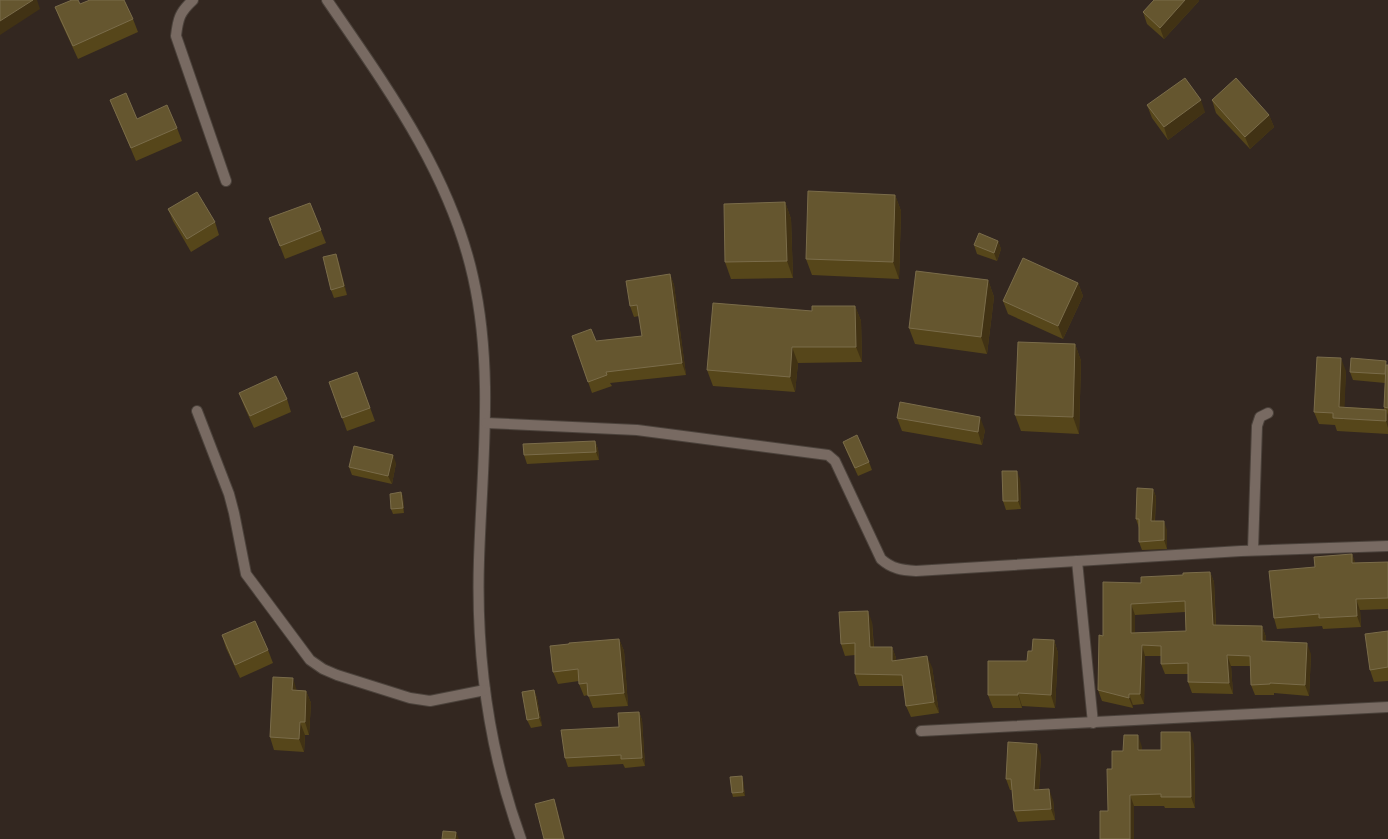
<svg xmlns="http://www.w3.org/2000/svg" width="1388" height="839" viewBox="0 0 1388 839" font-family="Commissioner,sans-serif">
<rect width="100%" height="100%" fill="#332720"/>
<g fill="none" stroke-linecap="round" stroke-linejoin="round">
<defs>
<g id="minor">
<path d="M193 0C180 12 178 18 176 36L226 181"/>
<path d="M327 0C386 86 450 173 473 277 494 370 482 465 479 560 476 654 489 751 521 839"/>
<polyline points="197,411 229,494 234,513 246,574 310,660 323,669 337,675 410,698 430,701 485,690"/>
<path d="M486 423 637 430 828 455 835 461 881 559C892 569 902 570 916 571L1241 551 1388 546"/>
<polyline points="1253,550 1257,426 1260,417 1268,413"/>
<polyline points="1077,561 1093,723"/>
<polyline points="921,731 1388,707"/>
</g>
</defs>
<!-- minor casing -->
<use href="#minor" stroke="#4b423b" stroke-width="12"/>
<!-- minor -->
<use href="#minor" stroke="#786a62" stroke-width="10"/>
</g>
<!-- wall -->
<g fill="#56461a" fill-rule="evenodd">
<polygon points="1199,1 1164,39 1147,24 1143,12"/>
<polygon points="80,4 133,19 138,32 78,59 60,20 55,7"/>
<polygon points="110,100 137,119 177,128 182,141 136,161 115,112"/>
<polygon points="1212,100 1269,115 1274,127 1250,149 1216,113"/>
<polygon points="1147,105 1205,112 1168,140 1152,118"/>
<polygon points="895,195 901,211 899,279 812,275 806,259"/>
<polygon points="785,202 791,219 793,278 731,279 725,262"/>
<polygon points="310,203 326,243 285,259 269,218"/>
<polygon points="168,209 215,222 219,235 191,252 173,221"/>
<polygon points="998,241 1001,249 997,261 977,254 974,245"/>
<polygon points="336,254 339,263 347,295 334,298 331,290"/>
<polygon points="670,274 674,285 686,375 610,383 612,386 592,393 572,336 596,341 642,336 639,316 634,317 630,306"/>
<polygon points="988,280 994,297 987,354 915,344 909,328"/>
<polygon points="1078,283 1083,296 1063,339 1008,314 1003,301"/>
<polygon points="855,306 861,321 862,362 798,363 795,392 713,386 707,370 812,311"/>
<polygon points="1075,344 1081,361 1079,434 1021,431 1015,415"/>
<polygon points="1388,365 1388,434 1337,431 1335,425 1319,424 1314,412 1346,371 1344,407 1384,409 1384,407 1385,383 1353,380 1350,372"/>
<polygon points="357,372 375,421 347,431 329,382"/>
<polygon points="239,393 287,399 291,412 254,428 244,406"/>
<polygon points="897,418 985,430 982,445 902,431"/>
<polygon points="595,441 598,449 599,460 527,464 524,455"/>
<polygon points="843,442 869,462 872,470 858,476 846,450"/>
<polygon points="396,463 392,484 352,475 349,467"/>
<polygon points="1020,479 1021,509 1006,510 1003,501"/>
<polygon points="1153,489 1156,497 1155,521 1167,530 1167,549 1142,550 1139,542 1139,528 1136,519"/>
<polygon points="401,492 403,497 404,513 393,514 391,509"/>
<polygon points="1352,554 1355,563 1388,562 1388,609 1360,610 1361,627 1323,629 1322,626 1277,629 1274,618 1315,567"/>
<path d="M1210 572 1214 582 1216 625 1262 626 1266 637V641L1311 654 1309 696 1274 693V695H1255L1251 685 1250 666H1231L1233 694 1192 693 1188 682V674H1165L1161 664V656H1145L1144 704 1133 705V708L1102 701 1098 690 1103 636 1141 583 1183 575ZM1185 612 1186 631 1135 633V615Z"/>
<polygon points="872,622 874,647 892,647 896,658 896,660 932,667 939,713 911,717 906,706 904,686 859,686 855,674 855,655 845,656 841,644"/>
<polygon points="1388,631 1388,681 1374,682 1370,670"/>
<polygon points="222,635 268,650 273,663 240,678 226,648"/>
<polygon points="619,639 624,651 628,706 593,708 588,695 584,696 579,684 579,681 558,684 553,672"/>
<polygon points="1054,640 1058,653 1055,708 1022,706 1022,708 993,708 988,695 1027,661 1032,651"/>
<polygon points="297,690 306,691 311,703 309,735 305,735 304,752 274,750 270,737"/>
<polygon points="534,690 537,698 542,726 531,728 527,720"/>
<polygon points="639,712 642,720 645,766 625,768 623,764 568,767 565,758 619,727"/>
<polygon points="1194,744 1195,808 1165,808 1164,806 1134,806 1134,839 1100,839 1108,811 1112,769 1123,751 1142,747 1142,750 1161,750"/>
<polygon points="1041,755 1039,790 1053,800 1055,820 1018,822 1014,811 1012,790 1010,790 1006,779"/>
<polygon points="742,776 743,780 745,796 733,797 732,793"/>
</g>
<!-- shaded-wall -->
<g fill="#413214">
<polygon points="33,0 37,0 40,9 0,35 0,21"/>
<polygon points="1185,0 1199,0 1199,1 1164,39 1160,28"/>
<polygon points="1201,100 1205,112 1168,140 1164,127"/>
<polygon points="1269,115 1274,127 1250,149 1245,137"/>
<polygon points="895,195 901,211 899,279 893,262"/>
<polygon points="785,202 791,219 793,278 787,261"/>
<polygon points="998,241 1001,249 997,261 994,253"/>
<polygon points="336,254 339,263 347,295 344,286"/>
<polygon points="670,274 674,285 686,375 682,363"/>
<polygon points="988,280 994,297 987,354 981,337"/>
<polygon points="1078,283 1083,296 1063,339 1058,326"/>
<polygon points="855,306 861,321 862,362 856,347"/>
<polygon points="1075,344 1081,361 1079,434 1073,417"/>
<polygon points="792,347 798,363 795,392 790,377"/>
<polygon points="1341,358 1346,371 1344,420 1339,407"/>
<polygon points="1386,410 1388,415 1388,428 1386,421"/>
<polygon points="980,417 985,430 982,445 978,432"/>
<polygon points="595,441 598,449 599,460 596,452"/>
<polygon points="393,455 396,463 392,484 388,476"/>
<polygon points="1017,471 1020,479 1021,509 1018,501"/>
<polygon points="1153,489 1156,497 1154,530 1151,521"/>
<polygon points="401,492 403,497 404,513 403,508"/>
<polygon points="1164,521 1167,530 1167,549 1164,540"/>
<polygon points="1352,554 1356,565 1352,563"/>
<polygon points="1210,572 1214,582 1216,636 1213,625"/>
<polygon points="1356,599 1360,610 1361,627 1357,616"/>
<polygon points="1131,604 1135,615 1135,644 1131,633"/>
<polygon points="868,611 872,622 874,658 870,647"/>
<polygon points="1262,626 1266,637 1266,651 1262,641"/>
<polygon points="619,639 624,651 628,706 624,693"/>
<polygon points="1054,640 1058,653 1055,708 1051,695"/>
<polygon points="1307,643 1311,654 1309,696 1305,685"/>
<polygon points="1142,645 1145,656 1144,704 1140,694"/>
<polygon points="892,647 896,658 897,672 892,661"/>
<polygon points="1227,655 1231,666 1233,694 1229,683"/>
<polygon points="927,656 932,667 939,713 934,702"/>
<polygon points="293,678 297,691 292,690"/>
<polygon points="534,690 537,698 542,726 539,718"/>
<polygon points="306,691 311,703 309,735 305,722"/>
<polygon points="1018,693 1022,706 1022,708 1018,695"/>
<polygon points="1129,694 1133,705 1133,708 1129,698"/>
<polygon points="639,712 642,720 645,766 642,758"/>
<polygon points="300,722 305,735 304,752 299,739"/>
<polygon points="1190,732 1194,744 1195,808 1191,797"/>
<polygon points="1138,735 1142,747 1142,762 1138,750"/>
<polygon points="1037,744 1041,755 1038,801 1034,790"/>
<polygon points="742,776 743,780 745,796 743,792"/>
<polygon points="1049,789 1053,800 1055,820 1051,809"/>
<polygon points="1130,795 1134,806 1134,839 1130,839"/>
<polygon points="554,799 557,808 565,839 564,839"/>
<polygon points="456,832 459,839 455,839"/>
</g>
<!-- building -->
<g fill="#65562f" stroke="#7a6c4a" fill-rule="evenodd">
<polygon points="0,0 33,0 0,21"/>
<polygon points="72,0 78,0 80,4 90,0 124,0 133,19 73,46 55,7"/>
<polygon points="1154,0 1185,0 1160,28 1143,12"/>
<polygon points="1185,78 1201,100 1164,127 1147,105"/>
<polygon points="1236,78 1269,115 1245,137 1212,100"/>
<polygon points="126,93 137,119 167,105 177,128 131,148 110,100"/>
<polygon points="808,191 895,195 893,262 806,259"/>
<polygon points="197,192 215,222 187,239 168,209"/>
<polygon points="785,202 787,261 725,262 724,204"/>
<polygon points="310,203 321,230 280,246 269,218"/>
<polygon points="979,233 998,241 994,253 974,245"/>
<polygon points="336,254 344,286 331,290 323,257"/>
<polygon points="1023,258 1078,283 1058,326 1003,301"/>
<polygon points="916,271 988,280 981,337 909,328"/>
<polygon points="670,274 682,363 606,372 607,375 588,382 572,336 591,329 596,341 642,336 637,305 630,306 626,281"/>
<polygon points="713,303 812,311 812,306 855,306 856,347 792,347 790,377 707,370"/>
<polygon points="1018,342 1075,344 1073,417 1015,415"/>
<polygon points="1317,357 1341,358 1339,407 1386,410 1386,421 1333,418 1333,413 1314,412"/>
<polygon points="1351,358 1386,361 1385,374 1350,372"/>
<polygon points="1386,365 1388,365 1388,408 1384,407"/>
<polygon points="357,372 370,408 342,418 329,382"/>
<polygon points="276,376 287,399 250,416 239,393"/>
<polygon points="900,402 980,417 978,432 897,418"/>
<polygon points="857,435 869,462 855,468 843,442"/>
<polygon points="595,441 596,452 524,455 523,444"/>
<polygon points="354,446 393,455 388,476 349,467"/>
<polygon points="1002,471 1017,471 1018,501 1003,501"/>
<polygon points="1137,488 1153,489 1151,521 1164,521 1164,540 1139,542 1139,519 1136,519"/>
<polygon points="401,492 403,508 391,509 390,494"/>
<polygon points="1352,554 1352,563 1388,562 1388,598 1356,599 1357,616 1319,618 1319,614 1274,618 1269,571 1315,567 1314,557"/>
<path d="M1210 572 1213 625 1262 626V641L1307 643 1305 685 1270 683V684L1251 685 1250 656 1227 655 1229 683 1188 682V663L1161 664V646L1142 645 1140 694H1129V698L1098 690 1099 635 1103 636V582L1141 583V577L1183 575V573ZM1185 601 1186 631 1131 633V604Z"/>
<polygon points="868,611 870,647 892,647 892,661 927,656 934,702 906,706 902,675 855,674 855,643 841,644 839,612"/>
<polygon points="255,621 268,650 235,665 222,635"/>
<polygon points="1388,631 1388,667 1370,670 1365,634"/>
<polygon points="619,639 624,693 588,696 587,683 579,684 578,669 553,672 550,646 569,644 569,643"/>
<polygon points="1033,639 1054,640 1051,695 1018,693 1018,695 988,695 988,661 1027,661 1028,651 1032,651"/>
<polygon points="273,677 293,678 292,690 306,691 305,722 300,722 299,739 270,737"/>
<polygon points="534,690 539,718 527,720 522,692"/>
<polygon points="639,712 642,758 621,759 621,755 565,758 561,730 619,727 618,713"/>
<polygon points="1161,732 1190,732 1191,797 1161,797 1161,794 1130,795 1130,839 1100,839 1100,811 1108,811 1107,769 1112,769 1112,751 1123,751 1124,735 1138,735 1138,750 1161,750"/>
<polygon points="1008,742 1037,744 1034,790 1049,789 1051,809 1014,811 1011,779 1006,779"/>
<polygon points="742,776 743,792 732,793 730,777"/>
<polygon points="554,799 564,839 544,839 535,804"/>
<polygon points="443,831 456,832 455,839 442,839"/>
</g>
</svg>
